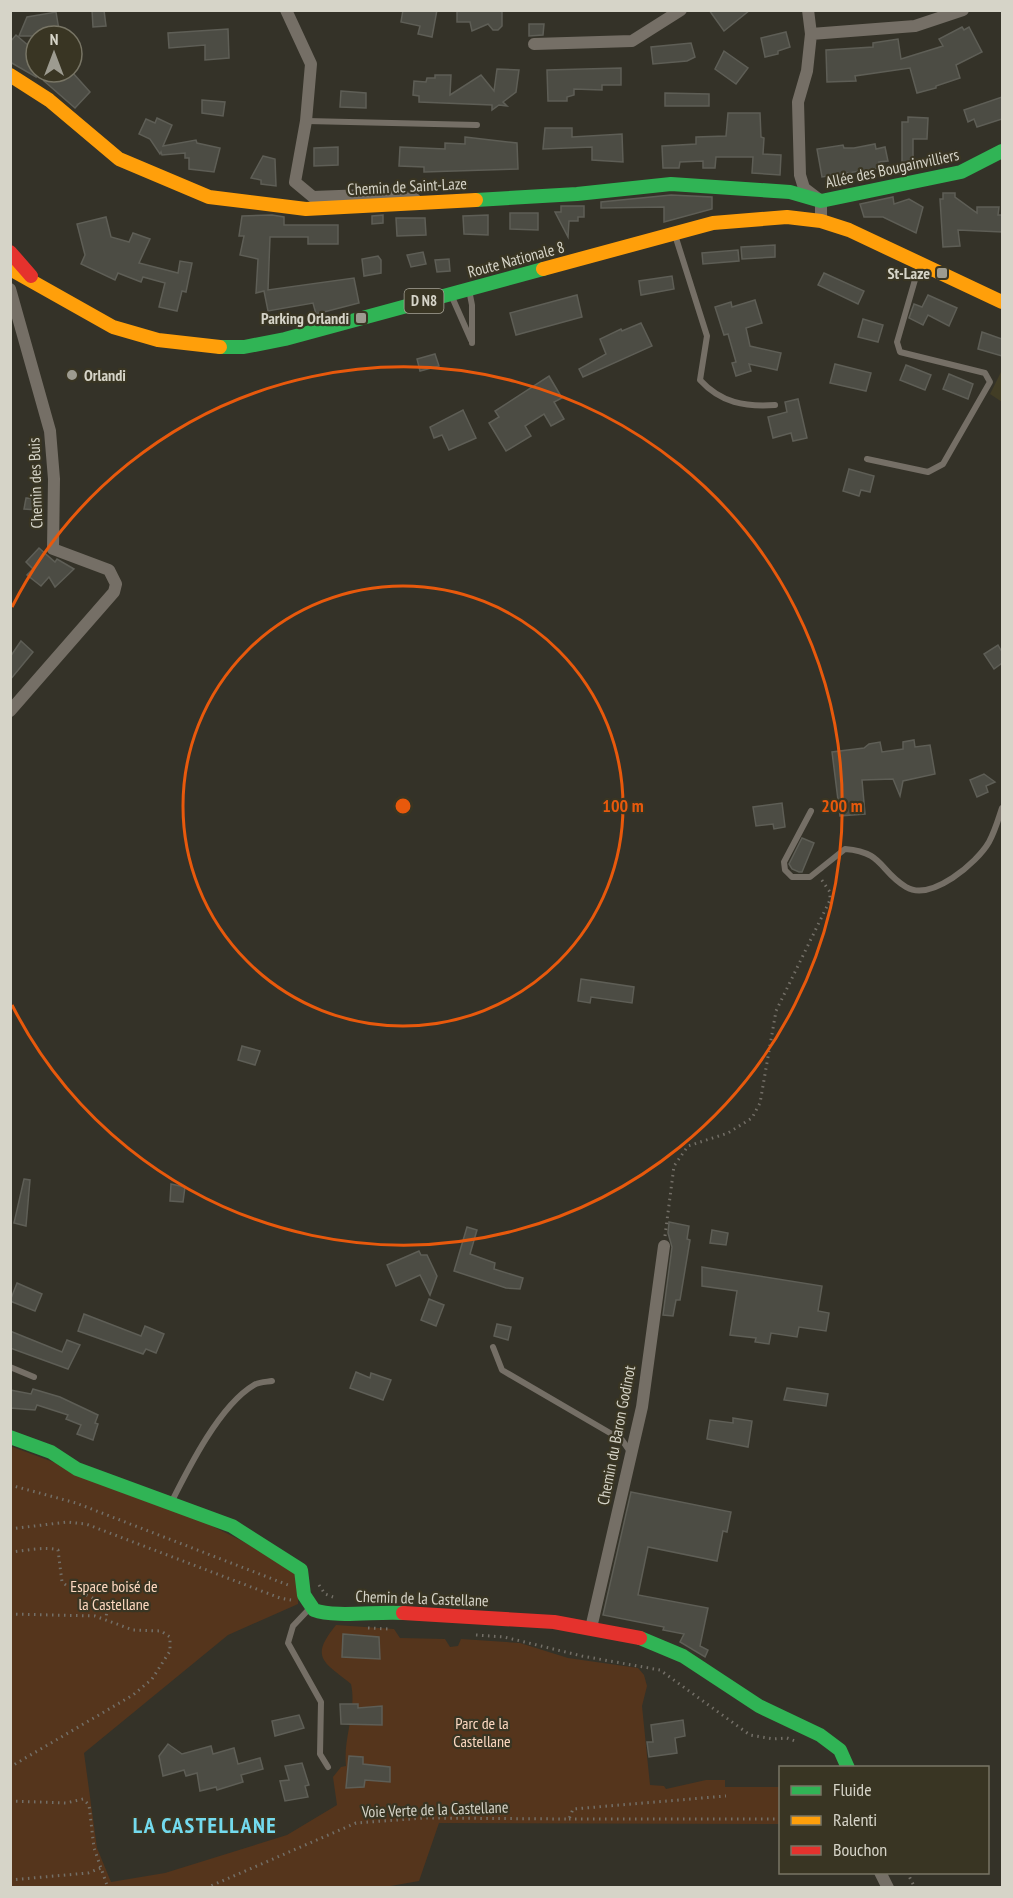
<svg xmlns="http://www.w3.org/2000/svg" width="1013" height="1898" viewBox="0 0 1013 1898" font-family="'PT Sans Narrow',sans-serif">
<rect width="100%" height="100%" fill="#343228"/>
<!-- built -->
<polygon fill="#423d25" points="1002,370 1002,402 990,394"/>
<!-- green -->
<path fill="#55351c" d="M10 1446 172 1506 298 1569V1604L228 1635 84 1753 97 1848 111 1882 165 1873 287 1835 337 1805 333 1777 341 1767 346 1766C343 1737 357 1712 351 1684 324 1662 309 1658 336 1625L394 1629 400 1638 445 1639 450 1647 458 1646 461 1639 520 1643 568 1658 638 1668 644 1675 647 1686 642 1706 650 1785 664 1786 666 1789 706 1780H725V1787H780V1824L439 1823 419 1881 385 1887H11Z"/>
<!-- building -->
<g fill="#4c4c44" stroke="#5e5e56" stroke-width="1.5">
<polygon points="92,10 104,10 106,26 93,27"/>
<polygon points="403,10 437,10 432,37 418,34 420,26 401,22"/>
<polygon points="457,10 502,10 502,26 498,30 493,30 488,24 472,31 470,22 457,22"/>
<polygon points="709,10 750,10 724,31"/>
<polygon points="56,12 60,36 19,36 27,17"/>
<polygon points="529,24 544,24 543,35 529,36"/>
<polygon points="962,27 964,30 969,27 982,52 956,65 960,78 936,86 936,88 917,93 910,68 855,76 856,81 827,82 826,50 873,47 873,43 898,39 901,59 943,46 939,39"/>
<polygon points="228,29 229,58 205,60 205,45 169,48 168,33"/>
<polygon points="786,32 790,47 778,51 778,54 765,57 761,38"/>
<polygon points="16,35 36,52 36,77 10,62 10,42"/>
<polygon points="691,43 695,57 687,61 653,64 651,47"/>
<polygon points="724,51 748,68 736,84 715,69"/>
<polygon points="621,68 621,85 602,85 602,90 574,89 574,95 567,97 567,101 548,101 547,70"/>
<polygon points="497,69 519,70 516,92 503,102 507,106 499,105 492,110 492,105 419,102 419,96 413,95 414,81 426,82 427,78 435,78 435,75 451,75 450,95 481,75 494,91"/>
<polygon points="52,72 72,72 90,92 75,108 44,81"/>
<polygon points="341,91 366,93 366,108 340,107"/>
<polygon points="665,93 709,94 709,106 665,106"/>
<polygon points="1002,97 1002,119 977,127 974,119 968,122 964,110"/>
<polygon points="202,100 225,102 223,116 202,113"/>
<polygon points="728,113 760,113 761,137 764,138 763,154 781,155 780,175 752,173 753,157 716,157 715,168 703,168 703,161 680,162 679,168 663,168 662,146 696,144 696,137 726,136"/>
<polygon points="908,117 928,118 927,139 913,139 913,162 902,162 902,122 908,122"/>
<polygon points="157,118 172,125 163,146 196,140 197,143 220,148 214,172 189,169 189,158 185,158 185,153 162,155 161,152 160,154 150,139 139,134 146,119 155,123"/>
<polygon points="545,128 572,128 572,137 622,134 623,162 592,160 592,147 543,149"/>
<polygon points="465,137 517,143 518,169 424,172 424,167 399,166 400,147 445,149 445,143 465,144"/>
<polygon points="875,144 876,149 885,147 888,161 879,162 880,168 822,177 817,149 843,145 844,148 854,148"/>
<polygon points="338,147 338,165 314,166 314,148"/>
<polygon points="263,156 275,159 276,186 261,184 261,180 251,178"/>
<polygon points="943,193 955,193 955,197 977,213 977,207 999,207 998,215 1002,215 1002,232 958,230 960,246 943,247 940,199 943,199"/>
<polygon points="671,195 712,197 712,209 664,222 664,207 601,208 601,202"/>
<polygon points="893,197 894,204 909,199 923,207 916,233 883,217 864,217 860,204"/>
<polygon points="561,206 584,206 584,217 578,217 578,221 569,221 568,237 555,212 561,212"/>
<polygon points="510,213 538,213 538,230 510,229"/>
<polygon points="272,215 284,217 284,225 338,225 338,244 308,244 308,237 270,237 268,290 354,278 359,303 316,314 313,303 268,311 264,291 256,293 258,259 240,255 244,236 239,236 242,216"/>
<polygon points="383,215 383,223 372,224 372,216"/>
<polygon points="488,215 488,235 464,234 463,216"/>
<polygon points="106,217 111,237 129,242 133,233 150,239 139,263 178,273 180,261 192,263 186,292 182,291 177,311 159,307 165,283 143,277 141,282 118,273 115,280 81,264 85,255 77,224"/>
<polygon points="396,218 425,218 426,235 397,236"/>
<polygon points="775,245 775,257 742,259 741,247"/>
<polygon points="738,250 739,261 703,264 702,253"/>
<polygon points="423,252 426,264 411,267 407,255"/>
<polygon points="378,256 381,260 381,273 364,276 362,259"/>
<polygon points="449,259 450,271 437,272 435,260"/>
<polygon points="824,273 864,291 858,304 818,285"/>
<polygon points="672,276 674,289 641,295 639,281"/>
<polygon points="577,295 582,317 516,335 510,313"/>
<polygon points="928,295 957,308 949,326 928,315 923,325 909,318 914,304 922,307"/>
<polygon points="755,300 762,323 746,328 750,346 781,353 777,370 749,364 751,371 736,376 732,363 736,362 728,334 724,335 715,307 731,302 732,307"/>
<polygon points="863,319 883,325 878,342 858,337"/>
<polygon points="641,323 652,346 583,377 579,369 606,354 600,339 621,329 622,331"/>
<polygon points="982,332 1002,339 1002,356 978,349"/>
<polygon points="435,354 439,366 420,371 417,359"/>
<polygon points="835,364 871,373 866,391 830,383"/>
<polygon points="906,365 931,375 925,390 900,380"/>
<polygon points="949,374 973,384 968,399 943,389"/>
<polygon points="549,376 562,398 554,402 564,419 551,426 544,414 525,426 531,436 506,451 489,423 499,417 495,411"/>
<polygon points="798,399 807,438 793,441 791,433 773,438 768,417 787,412 785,402"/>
<polygon points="463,410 476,438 449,450 442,435 434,438 430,427"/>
<polygon points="849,469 874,476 870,492 861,490 859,496 843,491"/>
<polygon points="26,498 38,499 37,510 24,509"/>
<polygon points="39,548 55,562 57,559 74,569 55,587 49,577 41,586 27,575 33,569 26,562"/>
<polygon points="21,641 33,652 10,680 10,657"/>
<polygon points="998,645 1002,652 1002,663 994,669 984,654"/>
<polygon points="914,740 915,747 930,745 935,774 903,781 900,796 893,779 862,780 865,814 840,816 832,752 864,748 869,744 880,742 882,752 903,749 903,742"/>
<polygon points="984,774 995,782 986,786 988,792 977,797 970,780"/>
<polygon points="782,803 785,827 774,829 773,824 756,826 753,807"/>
<polygon points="802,838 814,843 802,872 799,872 792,869 789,864"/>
<polygon points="581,979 634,987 632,1003 591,997 590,1003 578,1001"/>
<polygon points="242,1046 260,1051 255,1065 238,1060"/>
<polygon points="24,1179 30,1180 26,1226 14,1223"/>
<polygon points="171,1184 185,1187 183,1202 170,1201"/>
<polygon points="669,1222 689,1226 687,1239 690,1240 680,1300 676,1300 673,1316 663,1315 672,1247 668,1233"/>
<polygon points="467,1227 477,1230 470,1254 495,1263 494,1269 523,1278 520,1289 506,1288 454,1271"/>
<polygon points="712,1230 728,1233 726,1245 710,1243"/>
<polygon points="419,1251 421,1255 427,1255 437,1276 430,1295 420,1275 396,1286 387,1265"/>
<polygon points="702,1267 822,1286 818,1311 829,1313 826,1331 799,1327 797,1337 771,1333 769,1344 755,1342 756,1338 730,1335 737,1291 702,1286"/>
<polygon points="17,1283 42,1294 35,1311 10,1301"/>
<polygon points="429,1299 444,1305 436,1326 421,1320"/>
<polygon points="84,1314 141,1336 145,1326 164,1334 156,1353 146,1349 143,1354 78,1331"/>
<polygon points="497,1324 511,1327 508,1340 494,1336"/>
<polygon points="10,1331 62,1352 67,1340 80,1345 68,1369 10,1348"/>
<polygon points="356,1372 370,1378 371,1373 391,1380 383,1400 350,1388"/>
<polygon points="787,1388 828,1394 826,1406 784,1400"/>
<polygon points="33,1389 60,1397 98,1415 95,1423 98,1424 93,1440 77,1434 81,1425 66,1419 68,1415 37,1405 35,1410 10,1408 10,1390 31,1394"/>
<polygon points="733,1418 752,1421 748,1447 707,1439 710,1420 733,1423"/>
<polygon points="631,1492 731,1512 727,1532 723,1531 717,1561 648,1547 638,1595 708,1608 700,1646 708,1650 705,1657 680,1642 684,1634 663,1630 664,1627 603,1615"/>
<polygon points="343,1634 379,1637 380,1659 342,1657"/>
<polygon points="340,1704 358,1704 358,1708 382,1706 382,1725 341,1724"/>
<polygon points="299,1715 304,1728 275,1736 272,1721"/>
<polygon points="683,1720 685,1736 675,1738 677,1753 649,1757 647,1742 653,1742 651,1725"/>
<polygon points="168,1744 182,1754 211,1746 213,1754 234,1748 238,1764 260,1758 263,1769 241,1775 243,1782 217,1790 216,1787 200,1791 197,1773 186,1776 184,1770 163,1776 159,1756"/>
<polygon points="349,1756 363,1757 363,1764 390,1767 390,1782 365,1780 364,1787 346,1788"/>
<polygon points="302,1763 309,1785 305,1786 308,1797 285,1801 280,1781 289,1780 285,1766"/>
</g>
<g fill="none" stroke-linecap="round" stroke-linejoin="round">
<!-- path -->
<g stroke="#736f67" stroke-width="3" stroke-dasharray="1.5 4.5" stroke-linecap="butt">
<polyline points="665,1236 674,1166 688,1146 728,1133 752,1118 760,1103 776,1011 830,900 830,892 821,879"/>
<polyline points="10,1485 76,1503 288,1585"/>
<polyline points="10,1529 67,1522 86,1524 280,1598 291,1600"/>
<path d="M10 1552C26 1551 44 1546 58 1550L62 1582C76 1594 97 1595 107 1610L106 1618"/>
<polyline points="319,1585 325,1594 333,1597"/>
<polyline points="10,1614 95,1616 133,1630 161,1631 170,1637 170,1651 152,1679 133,1695 10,1767"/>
<polyline points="368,1628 389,1629"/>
<polyline points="476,1635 504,1637 582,1656 660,1670 750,1735 773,1739 787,1738 798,1742"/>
<polyline points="10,1801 66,1803 83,1799 89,1805 94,1848 108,1888"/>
<polyline points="569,1819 780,1819"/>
<polyline points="907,1872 915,1888"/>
<polyline points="10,1880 88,1873 101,1868"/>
<polyline points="206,1888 356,1823 424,1818 569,1819 573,1809 726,1796"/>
</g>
<!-- lane -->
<g stroke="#756f66" stroke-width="6">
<polyline points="307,121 477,125"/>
<path d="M675 235 707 336 700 380C721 403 745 407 775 405"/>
<polyline points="469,290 472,305 472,343"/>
<polyline points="452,297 471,340"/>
<polyline points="867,459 928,472 943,464 990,382 985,373 900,352 897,342 919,266"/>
<path d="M811 811 784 862 785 870 792 877H810L845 849C884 852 879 871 906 887 931 902 977 863 989 842 995 831 998 820 1002 808"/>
<polyline points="493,1347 502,1370 622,1440 631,1453"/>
<polyline points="10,1367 34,1377"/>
<path d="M171 1503C189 1467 220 1405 254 1385 259 1382 266 1382 272 1381"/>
<polyline points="310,1608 293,1626 288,1643 321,1702 320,1754 328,1767"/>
</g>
<!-- street -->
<g stroke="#756f66" stroke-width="12">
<polyline points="286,10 311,64 306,121 295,182 313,197 391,194 415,199"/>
<polyline points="808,10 811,34"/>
<polyline points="534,44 632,41 681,10"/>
<polyline points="821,221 821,201 804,188 800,175 798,102 807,71 811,34 915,26 963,10"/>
<polyline points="10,289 50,431 54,479 53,549 109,570 116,584 114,592 10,711"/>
<polyline points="591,1628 642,1407 664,1246"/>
<polyline points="880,1872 888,1888"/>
</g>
<!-- fast -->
<g stroke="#30b455" stroke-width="14">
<polyline points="476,200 577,194 671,184 790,192 821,201 961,172 1002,151"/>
<polyline points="220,347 244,347 285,339 543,269"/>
<path d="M10 1437 51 1452 77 1469 232 1526 301 1570 304 1595 314 1610C335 1618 378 1611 403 1613"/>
<polyline points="640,1638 683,1656 759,1706 820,1735 840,1750 848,1768"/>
</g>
<!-- slow -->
<g stroke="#ff9f0a" stroke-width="14">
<polyline points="10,75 49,100 119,159 209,197 306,209 476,200"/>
<polyline points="10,269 113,327 158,340 220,347"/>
<polyline points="543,269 713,223 787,217 821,221 849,230 1002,302"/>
</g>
<!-- jam -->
<g stroke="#e5322d" stroke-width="14">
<polyline points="10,252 31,276"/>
<polyline points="403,1613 554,1622 640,1638"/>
</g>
</g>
<!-- distance rings -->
<g fill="none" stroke="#e8590c" stroke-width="3">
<circle cx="403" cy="806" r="220"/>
<path d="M12 607A439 439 0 1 1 12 1005"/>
</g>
<!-- markers -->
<g fill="#9d9b90" stroke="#393523" stroke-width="2">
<rect x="936" y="267" width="12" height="12" rx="3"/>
<rect x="355" y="312" width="12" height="12" rx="3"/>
<circle cx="72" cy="375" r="6"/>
</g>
<g text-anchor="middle" stroke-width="4.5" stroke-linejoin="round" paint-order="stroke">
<!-- shield labels -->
<rect fill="#393523" stroke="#a7a496" stroke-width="1.5" x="404.5" y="289" width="39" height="24" rx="4.5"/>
<g font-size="15" font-weight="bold" fill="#d6d4c8">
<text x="424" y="306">D N8</text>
</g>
<!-- street labels -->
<g font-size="16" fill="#d6d4c8" stroke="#393523">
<text transform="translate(892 168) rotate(-12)" y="6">Allée des Bougainvilliers</text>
<text transform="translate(407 186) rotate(-3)" y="6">Chemin de Saint-Laze</text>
<text transform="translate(516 259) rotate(-15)" y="6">Route Nationale 8</text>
<text transform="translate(35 483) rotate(-92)" y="6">Chemin des Buis</text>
<text transform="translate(616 1435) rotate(-79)" y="6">Chemin du Baron Godinot</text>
<text transform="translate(422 1598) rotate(2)" y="6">Chemin de la Castellane</text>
<text transform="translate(435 1809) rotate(-2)" y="6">Voie Verte de la Castellane</text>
</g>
<!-- poi labels -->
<g font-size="16" font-weight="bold" fill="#d6d4c8" stroke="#393523" text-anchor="end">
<text x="930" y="279">St-Laze</text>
<text x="349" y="324">Parking Orlandi</text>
<text x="84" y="381" text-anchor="start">Orlandi</text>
</g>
<!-- park labels -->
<g font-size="16" fill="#fcd8c0" stroke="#393523">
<text x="114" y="1592">Espace boisé de<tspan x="114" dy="18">la Castellane</tspan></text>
<text x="482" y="1729">Parc de la<tspan x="482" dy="18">Castellane</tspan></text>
</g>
<!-- district labels -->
<g font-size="22" font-weight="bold" letter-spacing="1.5" fill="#73daee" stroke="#393523">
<text x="205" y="1833">LA CASTELLANE</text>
</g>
</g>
<circle cx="403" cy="806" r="9" fill="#e8590c" stroke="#393523" stroke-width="3"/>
<g font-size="18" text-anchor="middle" font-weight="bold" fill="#e8590c" stroke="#393523" stroke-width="4.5" stroke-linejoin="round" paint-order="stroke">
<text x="623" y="812">100 m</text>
<text x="842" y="812">200 m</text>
</g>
<!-- border -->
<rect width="1013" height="1898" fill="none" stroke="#d6d4c8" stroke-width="24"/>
<!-- legend -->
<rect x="779" y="1766" width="210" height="108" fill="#393523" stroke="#787565" stroke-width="1.5"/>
<rect x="791" y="1786" width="30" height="9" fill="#30b455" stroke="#787565" stroke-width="1.5"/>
<text x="833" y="1796" font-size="18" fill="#d6d4c8">Fluide</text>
<rect x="791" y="1816" width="30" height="9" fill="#ff9f0a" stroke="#787565" stroke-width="1.5"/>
<text x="833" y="1826" font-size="18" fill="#d6d4c8">Ralenti</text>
<rect x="791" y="1846" width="30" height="9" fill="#e5322d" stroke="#787565" stroke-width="1.5"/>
<text x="833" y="1856" font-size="18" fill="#d6d4c8">Bouchon</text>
<!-- north arrow -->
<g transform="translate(54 54)"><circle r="28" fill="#393523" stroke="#787565" stroke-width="1.5"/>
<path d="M0-4.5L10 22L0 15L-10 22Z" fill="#9d9b90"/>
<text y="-9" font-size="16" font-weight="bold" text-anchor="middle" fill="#d6d4c8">N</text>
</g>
</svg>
